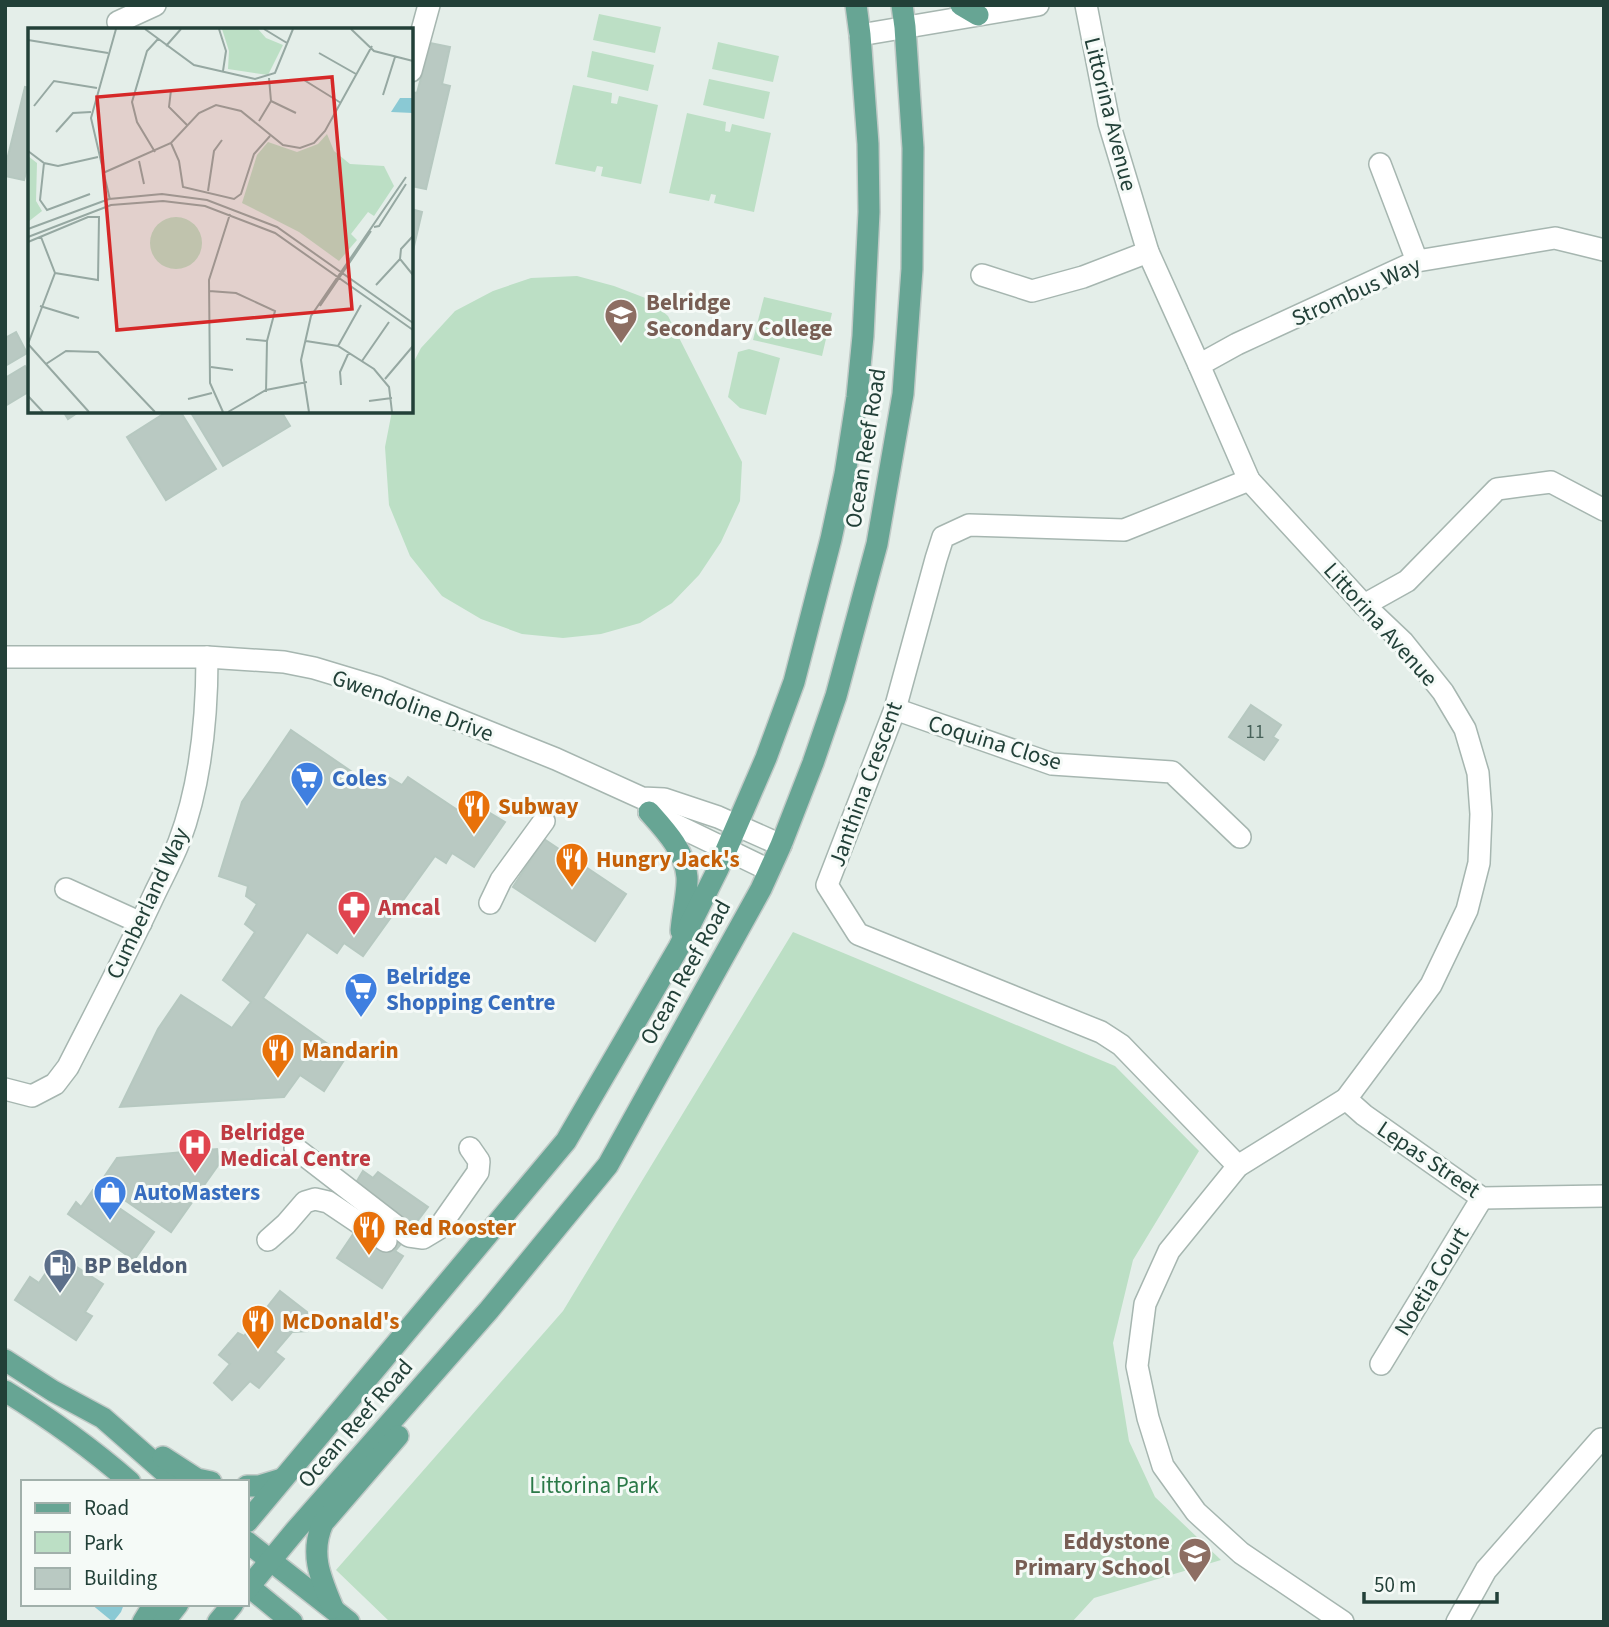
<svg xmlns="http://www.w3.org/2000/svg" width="1609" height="1627" viewBox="0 0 1609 1627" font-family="'Source Sans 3',sans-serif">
<rect width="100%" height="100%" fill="#e4eee9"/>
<!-- green -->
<g fill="#bcdfc5">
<polygon points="599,14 661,27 655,53 593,40"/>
<polygon points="718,42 779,56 773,82 712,69"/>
<polygon points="592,51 654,65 648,91 587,77"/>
<polygon points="709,79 770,92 764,119 703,105"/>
<polygon points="573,85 612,93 611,103 617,104 619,96 658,105 641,184 601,176 603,167 597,166 595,172 555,164"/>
<polygon points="687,113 726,122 725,131 730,132 732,124 771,133 754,212 714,203 716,195 711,194 709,201 669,193"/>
<polygon points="577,276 614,286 648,299 668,316 742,462 740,501 721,542 699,575 672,603 640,623 601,634 563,638 522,634 481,619 442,596 410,556 389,505 385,447 392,411 411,411 411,367 421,348 455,311 493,291 531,278"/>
<polygon points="764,297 832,313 822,356 753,340"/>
<polygon points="749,349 780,358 766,415 740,408 728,397 738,352"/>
<polygon points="793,932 1115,1066 1199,1151 1133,1260 1113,1343 1129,1441 1155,1497 1221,1560 1094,1598 1072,1622 390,1622 336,1570 563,1311"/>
</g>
<!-- water -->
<polygon fill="#8ac9d4" points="91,1604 124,1604 121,1612 113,1622"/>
<!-- building -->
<g fill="#b9c9c2" stroke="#b6c8c0" stroke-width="2">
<polygon points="430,43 450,47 442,84 450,86 426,189 411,186 411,92 417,93"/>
<polygon points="25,87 30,88 30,157 24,180 5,176 5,168"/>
<polygon points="411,209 422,212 411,259"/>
<polygon points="16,332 27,353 5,366 5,338"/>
<polygon points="25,366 30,374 30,391 5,406 5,378"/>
<polygon points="63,411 80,411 68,419"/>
<polygon points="168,411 180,411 216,469 166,500 127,437"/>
<polygon points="190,411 281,411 290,426 223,466"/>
<polygon points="1251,705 1281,725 1273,737 1278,740 1264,760 1229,737"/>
<polygon points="291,730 374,787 385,775 402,785 408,777 462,813 470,801 505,822 474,867 452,853 446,863 435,856 363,956 344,943 337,953 307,932 263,998 346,1057 324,1091 300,1075 284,1097 120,1107 158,1029 181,995 232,1028 251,1002 223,980 255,932 245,924 257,904 246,896 248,886 219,876 242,802"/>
<polygon points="544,839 626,894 595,941 513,887"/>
<polygon points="217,1149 219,1164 171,1232 100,1183 117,1158"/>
<polygon points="363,1171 373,1178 378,1172 428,1207 413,1227 354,1186"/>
<polygon points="93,1190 154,1232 134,1260 68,1214 76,1202 81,1207"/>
<polygon points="358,1227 390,1236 401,1244 395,1251 403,1256 382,1288 337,1258"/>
<polygon points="58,1255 103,1284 85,1312 92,1316 76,1340 15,1300 30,1277 39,1283"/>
<polygon points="280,1291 307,1312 308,1331 292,1332 275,1352 284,1359 259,1388 250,1381 232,1400 214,1383 230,1364 219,1355 238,1333 244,1336"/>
</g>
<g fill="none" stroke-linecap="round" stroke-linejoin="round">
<defs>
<g id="minor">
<polyline points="1086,5 1109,123 1148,252 1199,365 1249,480 1364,605 1403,642 1443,692 1465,729 1478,773 1481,814 1479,863 1467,910 1431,985 1346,1099 1238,1166 1169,1251 1145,1304 1137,1366 1148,1418 1163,1466 1196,1512 1241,1553 1343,1622"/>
<polyline points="118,22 155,5"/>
<polyline points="860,35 1038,5"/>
<polyline points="411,71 429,5"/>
<polyline points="1380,164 1417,261"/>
<polyline points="982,275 1032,291 1083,277 1148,252"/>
<polyline points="1199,365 1237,344 1417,261 1555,238 1604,250"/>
<polyline points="1364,605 1407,581 1497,489 1551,482 1604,510"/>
<polyline points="5,657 207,657 284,662 314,668 377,687 556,759 642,798 664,799 718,817 781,845"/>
<polyline points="895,709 1052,764 1172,772 1240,837"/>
<polyline points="649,812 769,870"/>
<polyline points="66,889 141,923"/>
<polyline points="490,903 501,880 544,821"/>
<path d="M5 1089 32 1096 55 1084 68 1067C97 1010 127 953 154 895 162 878 172 860 179 842 201 784 207 719 207 657"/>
<polyline points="1346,1099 1364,1115 1482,1198 1604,1196"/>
<polyline points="295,1148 409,1236 423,1238 438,1229 478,1172 479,1161 470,1148"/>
<polyline points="1238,1166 1121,1045 1101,1032 858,934 827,885 895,709 936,559 943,537 969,525 1124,530 1249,480"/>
<polyline points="268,1240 286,1224 305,1202 315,1199 328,1202 386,1241"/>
<polyline points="1381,1364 1482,1198"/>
<polyline points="1457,1622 1486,1570 1601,1439"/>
</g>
<g id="major">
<polyline points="961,5 978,15"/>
<path d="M649 812C665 830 685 851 687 877 688 892 682 915 681 931"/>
<polyline points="5,1360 53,1391 103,1418 176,1482"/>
<path d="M5 1391C49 1418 91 1448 130 1482"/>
<polyline points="163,1457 197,1479 211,1482"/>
<polyline points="247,1486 259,1486 282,1479"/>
<polyline points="247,1522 566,1141 679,947 718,869 766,758 794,682 831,539 845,474 857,397 863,336 869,212 868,144 860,35 856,5"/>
<polyline points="247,1542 349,1622"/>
<polyline points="247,1585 292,1622"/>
<polyline points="247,1589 295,1531 489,1310 608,1165 761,889 781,845 813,763 836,696 877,544 903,394 912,269 913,148 905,27 902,5"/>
<path d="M333 1608C321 1579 309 1554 323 1523L398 1436"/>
<polyline points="143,1622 154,1604"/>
<polyline points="164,1622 178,1604"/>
<polyline points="218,1622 233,1604"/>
</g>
</defs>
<!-- minor casing -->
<use href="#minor" stroke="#a6b6b0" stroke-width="24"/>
<!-- major casing -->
<use href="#major" stroke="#c1cac7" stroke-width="24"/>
<!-- minor -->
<use href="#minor" stroke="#fff" stroke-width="21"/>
<!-- major -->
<use href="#major" stroke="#67a594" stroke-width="21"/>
</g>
<!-- icons -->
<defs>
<symbol id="school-pin" viewBox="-11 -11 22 30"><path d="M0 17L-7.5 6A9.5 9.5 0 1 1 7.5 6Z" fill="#8d6e63" stroke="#f5faf7"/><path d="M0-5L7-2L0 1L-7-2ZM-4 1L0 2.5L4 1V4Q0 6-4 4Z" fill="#fff"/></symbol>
<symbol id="supermarket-pin" viewBox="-11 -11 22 30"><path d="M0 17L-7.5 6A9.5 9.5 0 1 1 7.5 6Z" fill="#3f7fe0" stroke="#f5faf7"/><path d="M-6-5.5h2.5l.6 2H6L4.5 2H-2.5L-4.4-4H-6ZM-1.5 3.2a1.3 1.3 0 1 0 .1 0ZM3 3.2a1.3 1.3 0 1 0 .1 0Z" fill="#fff"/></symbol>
<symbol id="restaurant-pin" viewBox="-11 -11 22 30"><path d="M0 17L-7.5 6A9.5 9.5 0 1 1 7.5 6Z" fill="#e8710a" stroke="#f5faf7"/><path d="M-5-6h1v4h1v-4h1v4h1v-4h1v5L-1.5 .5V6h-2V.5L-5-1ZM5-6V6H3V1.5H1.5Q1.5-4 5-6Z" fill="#fff"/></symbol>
<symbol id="pharmacy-pin" viewBox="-11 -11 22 30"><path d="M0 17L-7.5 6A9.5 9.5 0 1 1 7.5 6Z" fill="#e0444e" stroke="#f5faf7"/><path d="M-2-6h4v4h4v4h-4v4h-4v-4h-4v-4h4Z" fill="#fff"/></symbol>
<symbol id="hospital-pin" viewBox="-11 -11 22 30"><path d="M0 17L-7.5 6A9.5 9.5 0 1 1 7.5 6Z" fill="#e0444e" stroke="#f5faf7"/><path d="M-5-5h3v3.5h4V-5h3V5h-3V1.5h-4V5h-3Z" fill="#fff"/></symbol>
<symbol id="shop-pin" viewBox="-11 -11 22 30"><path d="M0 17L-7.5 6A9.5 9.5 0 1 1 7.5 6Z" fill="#3f7fe0" stroke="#f5faf7"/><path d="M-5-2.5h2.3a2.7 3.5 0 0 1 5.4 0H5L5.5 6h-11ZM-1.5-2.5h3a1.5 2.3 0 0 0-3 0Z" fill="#fff"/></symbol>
<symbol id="fuel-pin" viewBox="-11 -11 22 30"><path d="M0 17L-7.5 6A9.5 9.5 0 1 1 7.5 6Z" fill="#5c6f8a" stroke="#f5faf7"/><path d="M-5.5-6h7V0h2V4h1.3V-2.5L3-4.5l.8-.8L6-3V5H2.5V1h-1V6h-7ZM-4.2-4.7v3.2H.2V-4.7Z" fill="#fff"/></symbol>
</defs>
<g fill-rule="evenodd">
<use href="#school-pin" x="602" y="296" width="38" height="52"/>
<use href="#supermarket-pin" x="288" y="759" width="38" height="52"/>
<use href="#restaurant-pin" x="455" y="787" width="38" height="52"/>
<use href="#restaurant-pin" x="553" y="840" width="38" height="52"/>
<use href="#pharmacy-pin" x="335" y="888" width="38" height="52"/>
<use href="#supermarket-pin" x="342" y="970" width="38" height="52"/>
<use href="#restaurant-pin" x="259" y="1031" width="38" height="52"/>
<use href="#hospital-pin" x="176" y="1126" width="38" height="52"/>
<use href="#shop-pin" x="91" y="1173" width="38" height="52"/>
<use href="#restaurant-pin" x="350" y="1208" width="38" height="52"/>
<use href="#fuel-pin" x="41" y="1246" width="38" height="52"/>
<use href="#restaurant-pin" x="239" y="1302" width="38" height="52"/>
<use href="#school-pin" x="1176" y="1535" width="38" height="52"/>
</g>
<g text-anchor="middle" stroke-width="6" stroke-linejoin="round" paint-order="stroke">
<!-- number labels -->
<g font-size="19" fill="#48625a">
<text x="1255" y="738">11</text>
</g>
<!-- street labels -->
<g font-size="23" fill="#224038" stroke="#f5faf7">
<text transform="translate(1111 114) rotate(76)" y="8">Littorina Avenue</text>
<text transform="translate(1356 291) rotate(-24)" y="8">Strombus Way</text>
<text transform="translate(865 448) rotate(-81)" y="8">Ocean Reef Road</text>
<text transform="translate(1381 624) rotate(48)" y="8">Littorina Avenue</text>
<text transform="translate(413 705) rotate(20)" y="8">Gwendoline Drive</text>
<text transform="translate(995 742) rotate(17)" y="8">Coquina Close</text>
<text transform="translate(865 784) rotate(-70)" y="8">Janthina Crescent</text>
<text transform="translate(147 903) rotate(-65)" y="8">Cumberland Way</text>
<text transform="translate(685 972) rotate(-61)" y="8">Ocean Reef Road</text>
<text transform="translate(1429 1159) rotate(34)" y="8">Lepas Street</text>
<text transform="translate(1431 1281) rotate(-59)" y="8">Noetia Court</text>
<text transform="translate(355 1423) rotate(-49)" y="8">Ocean Reef Road</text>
</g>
<!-- education labels -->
<g font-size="23" font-weight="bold" fill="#785e54" stroke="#f5faf7" text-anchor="start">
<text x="646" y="310">Belridge<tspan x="646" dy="26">Secondary College</tspan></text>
<text x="1170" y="1549" text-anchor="end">Eddystone<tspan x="1170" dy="26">Primary School</tspan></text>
</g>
<!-- shop labels -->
<g font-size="23" font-weight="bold" fill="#366cbe" stroke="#f5faf7" text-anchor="start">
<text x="332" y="786">Coles</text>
<text x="386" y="984">Belridge<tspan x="386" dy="26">Shopping Centre</tspan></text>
<text x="134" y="1200">AutoMasters</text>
</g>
<!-- food labels -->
<g font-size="23" font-weight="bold" fill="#c56008" stroke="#f5faf7" text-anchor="start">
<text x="498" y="814">Subway</text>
<text x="596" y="867">Hungry Jack's</text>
<text x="302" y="1058">Mandarin</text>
<text x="394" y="1235">Red Rooster</text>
<text x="282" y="1329">McDonald's</text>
</g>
<!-- health labels -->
<g font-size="23" font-weight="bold" fill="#be3a42" stroke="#f5faf7" text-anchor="start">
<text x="378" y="915">Amcal</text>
<text x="220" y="1140">Belridge<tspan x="220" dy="26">Medical Centre</tspan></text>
</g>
<!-- service labels -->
<g font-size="23" font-weight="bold" fill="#4e5e75" stroke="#f5faf7" text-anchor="start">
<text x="84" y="1273">BP Beldon</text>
</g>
<!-- park labels -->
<g font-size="23" fill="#2b7948" stroke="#f5faf7">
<text x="594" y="1493">Littorina Park</text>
</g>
</g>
<!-- overview -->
<g transform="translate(28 28)">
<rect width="385" height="385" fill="#e4eee9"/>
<path d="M194 1H230L238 10 255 17 240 47 200 41 201 23ZM299 106 306 123 322 136 356 138 366 158 346 188 340 184 323 206 329 212 311 233 271 204 214 175 229 127 240 114 269 124 290 116ZM0 128 9 135 8 173 14 183 0 194ZM122 215a26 26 0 1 1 52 0a26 26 0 1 1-52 0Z" fill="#bcdfc5"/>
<path d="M372 70H385V85L363 84Z" fill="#8ac9d4"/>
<path fill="none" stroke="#96a8a2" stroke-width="2" d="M117 1 166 37 227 51 247 45 265 1M191 1 198 23 195 43M236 1 259 15M323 1 346 23 385 33M0 12 80 25M138 18 153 1M291 25 328 46M276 52 313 75M143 62 141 79 159 97M355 67 367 29M243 73 268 85M6 78 26 53 69 60M231 93 243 73 241 50M28 104 45 85 63 84M143 115 151 133 155 159 206 171 213 166 226 126 242 108M0 123 16 135 30 138 70 129M127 124 109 94 104 74 119 23 130 11M111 133 116 156M16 135 12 172 19 182 62 166M75 145 143 115 171 85 188 77 213 83 255 117 272 120 286 115 297 103 344 18M180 163 186 123 194 112M82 172 63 90 88 1M346 199 351 198 378 156M0 201 81 171 134 166 179 172 249 199 385 295M385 208 373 221 372 231 385 247M0 209 83 177 135 173 177 178 247 205 385 302M0 214 60 189H71L70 252 27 245M348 257 372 231M181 263 208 265 247 283 239 313 238 364M12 278 51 290M292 278 343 203M218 311 239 313M278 313 310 318 346 341 361 359 364 384M0 316 27 245 13 209M0 316 61 384M310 318 333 277M334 333 361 294M18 336 38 323 70 324 127 384M183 339 205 342M357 351 385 318M313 357 312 344 321 324M0 368 15 384M160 371 184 365M341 373 364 370M195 384 182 355 181 252 202 186M200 384 238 362 279 354M281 384 273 332 283 288 378 149"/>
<path fill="#d62828" fill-opacity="0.15" stroke="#d62828" stroke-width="3.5" d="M304 49 324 281 89 302 69 69Z"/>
<rect width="385" height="385" fill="none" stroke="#224038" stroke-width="3.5"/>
</g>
<!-- border -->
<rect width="1609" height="1627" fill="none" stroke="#224038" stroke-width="14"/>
<!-- legend -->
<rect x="21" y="1480" width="228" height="126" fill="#f5faf7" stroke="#a1b0ab" stroke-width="2"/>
<rect x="35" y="1503" width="35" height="10" fill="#67a594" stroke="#a1b0ab" stroke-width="2"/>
<text x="84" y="1515" font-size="21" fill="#224038">Road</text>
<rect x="35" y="1532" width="35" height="21" fill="#bcdfc5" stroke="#a1b0ab" stroke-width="2"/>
<text x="84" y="1550" font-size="21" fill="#224038">Park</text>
<rect x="35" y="1568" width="35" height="21" fill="#b9c9c2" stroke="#a1b0ab" stroke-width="2"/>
<text x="84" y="1585" font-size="21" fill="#224038">Building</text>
<!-- scale -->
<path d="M1364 1592v10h133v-10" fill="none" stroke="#224038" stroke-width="3.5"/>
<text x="1374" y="1592" font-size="21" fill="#224038" stroke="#f5faf7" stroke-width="5" paint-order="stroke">50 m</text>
</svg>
